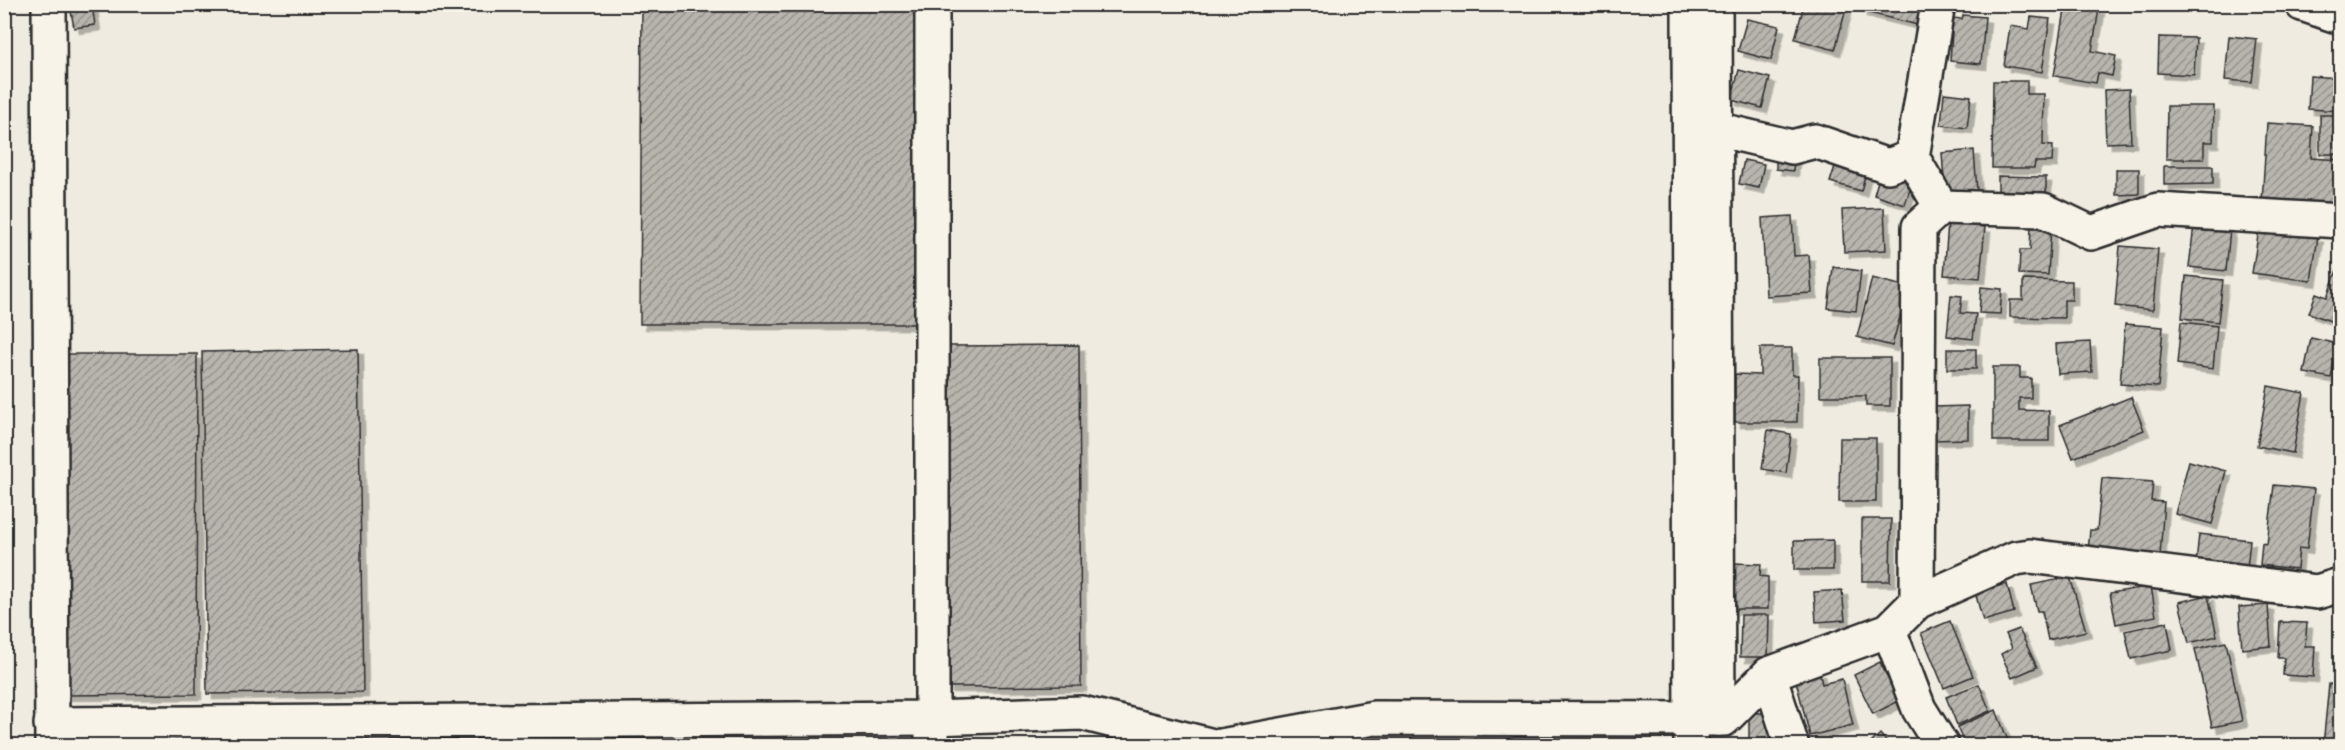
<svg xmlns="http://www.w3.org/2000/svg" width="2345" height="750" viewBox="0 0 2345 750" font-family="'Comic Neue',sans-serif">
<defs>
<pattern id="building-hatch" width="6" height="6" patternUnits="userSpaceOnUse" patternTransform="scale(1.5)"><rect width="6" height="6" fill="#b8b5ae"/><path d="M-1 1l2-2M0 6l6-6M5 7l2-2" fill="none" stroke="#96938e"/></pattern>
<filter id="shadow"><feDropShadow dx="5.5" dy="5.5" stdDeviation="0" flood-color="#0004"/></filter>
</defs>
<rect width="100%" height="100%" fill="#efebe0"/>
<filter id="ink" filterUnits="userSpaceOnUse"><feTurbulence type="fractalNoise" baseFrequency=".0167" numOctaves="2"/><feDisplacementMap in="SourceGraphic" scale="12" xChannelSelector="R" yChannelSelector="G"/><feConvolveMatrix kernelMatrix="1 2 1 2 8 2 1 2 1" color-interpolation-filters="sRGB"/></filter>
<g filter="url(#ink)">
<!-- building -->
<g fill="url(#building-hatch)" stroke="#2b2b2b" stroke-width="1.5" filter="url(#shadow)">
<polygon points="92,4 95,25 74,28 70,6"/>
<polygon points="642,4 923,4 921,324 640,324"/>
<polygon points="1804,4 1830,4 1846,9 1835,50 1795,39"/>
<polygon points="1862,4 1927,4 1922,26 1861,11"/>
<polygon points="2066,4 2099,9 2092,51 2116,56 2112,76 2098,73 2096,83 2054,76"/>
<polygon points="1963,15 1985,17 1981,64 1950,61 1953,18 1962,19"/>
<polygon points="2031,17 2050,19 2042,72 2004,66 2010,26 2029,29"/>
<polygon points="1747,19 1779,26 1771,60 1738,51"/>
<polygon points="2229,36 2257,39 2252,82 2225,80"/>
<polygon points="2159,37 2196,38 2194,75 2158,73"/>
<polygon points="1739,70 1770,78 1762,108 1731,100"/>
<polygon points="2310,76 2340,78 2340,111 2308,109"/>
<polygon points="1993,81 2027,81 2027,94 2044,94 2043,145 2053,146 2052,162 2035,162 2034,168 1992,168"/>
<polygon points="2129,89 2131,142 2106,143 2104,90"/>
<polygon points="1944,93 1971,96 1967,128 1941,125"/>
<polygon points="2167,106 2214,106 2213,142 2204,142 2204,159 2166,159"/>
<rect x="2320" y="115" width="20" height="39"/>
<polygon points="2267,123 2313,126 2311,158 2340,160 2340,208 2262,202"/>
<polygon points="1974,150 1977,191 1945,194 1942,153"/>
<polygon points="1838,157 1868,165 1861,191 1830,182"/>
<polygon points="1776,158 1794,159 1793,171 1776,169"/>
<polygon points="1744,160 1764,164 1759,188 1739,184"/>
<polygon points="2164,166 2213,166 2213,184 2164,185"/>
<polygon points="2116,169 2139,169 2139,194 2116,195"/>
<polygon points="1880,174 1912,183 1905,205 1874,195"/>
<polygon points="1998,176 2046,177 2046,203 1998,202"/>
<polygon points="1884,208 1886,250 1844,252 1842,210"/>
<polygon points="1792,216 1794,256 1809,255 1812,293 1766,296 1762,218"/>
<polygon points="1948,223 1985,227 1980,278 1944,275"/>
<polygon points="2194,225 2230,229 2226,271 2189,267"/>
<polygon points="2031,226 2051,227 2048,275 2019,274 2020,250 2030,250"/>
<polygon points="2259,229 2318,237 2311,281 2252,273"/>
<polygon points="2120,246 2158,249 2153,310 2115,306"/>
<polygon points="2339,265 2340,308 2333,322 2309,313 2316,293 2327,297"/>
<polygon points="1833,267 1861,271 1856,311 1828,308"/>
<polygon points="2186,276 2223,280 2218,322 2182,318"/>
<polygon points="1872,278 1908,287 1892,346 1857,337"/>
<polygon points="2023,280 2072,281 2072,300 2064,300 2064,318 2010,317 2010,300 2023,300"/>
<polygon points="1981,287 2002,289 2000,314 1979,313"/>
<polygon points="1951,295 1962,296 1960,313 1976,314 1973,339 1947,336"/>
<polygon points="2181,322 2217,326 2213,369 2177,364"/>
<polygon points="2125,324 2163,327 2158,387 2120,384"/>
<polygon points="2311,338 2338,344 2331,378 2304,373"/>
<polygon points="2090,342 2092,372 2058,374 2056,344"/>
<polygon points="1079,345 1081,686 947,687 946,346"/>
<polygon points="1760,348 1792,348 1792,375 1798,375 1797,422 1735,422 1735,374 1760,375"/>
<polygon points="358,349 363,692 207,694 202,352"/>
<rect x="1947" y="349" width="29" height="20"/>
<polygon points="63,354 197,354 196,694 63,695"/>
<polygon points="1820,358 1890,358 1890,406 1866,406 1866,396 1820,396"/>
<polygon points="1993,367 2020,367 2020,378 2031,378 2031,398 2019,398 2019,410 2049,411 2049,441 1993,441"/>
<polygon points="2268,386 2304,393 2293,453 2257,446"/>
<polygon points="2131,397 2144,430 2073,458 2060,425"/>
<polygon points="1968,406 1968,439 1933,440 1932,407"/>
<polygon points="1768,430 1791,434 1786,473 1762,469"/>
<polygon points="1840,438 1876,438 1876,502 1839,502"/>
<polygon points="2189,461 2226,471 2212,524 2175,514"/>
<polygon points="2102,478 2153,482 2151,501 2164,502 2160,556 2088,552 2090,530 2097,530"/>
<polygon points="2274,485 2314,489 2307,549 2299,548 2297,569 2260,565 2262,543 2267,544"/>
<polygon points="1862,519 1891,519 1890,581 1862,581"/>
<polygon points="2199,534 2250,540 2247,569 2196,563"/>
<polygon points="1833,540 1833,570 1794,570 1794,541"/>
<polygon points="1733,563 1761,564 1760,576 1768,577 1768,609 1732,609"/>
<polygon points="2070,577 2086,631 2048,640 2042,611 2037,611 2031,585"/>
<polygon points="2007,584 2014,612 1983,621 1975,592"/>
<polygon points="2151,586 2156,616 2116,624 2110,593"/>
<polygon points="1842,590 1845,620 1816,622 1814,592"/>
<polygon points="2208,595 2217,636 2189,643 2179,602"/>
<polygon points="2268,605 2271,646 2242,649 2239,607"/>
<polygon points="1741,615 1769,615 1768,657 1740,657"/>
<polygon points="1950,621 1973,676 1944,688 1921,633"/>
<polygon points="2167,622 2172,650 2131,659 2125,631"/>
<polygon points="2280,622 2307,623 2305,646 2315,646 2313,677 2283,675 2284,658 2278,658"/>
<polygon points="2019,629 2037,667 2012,678 2001,654 2012,648 2006,634"/>
<polygon points="2226,642 2242,721 2212,727 2195,649"/>
<polygon points="1880,662 1899,701 1873,714 1854,675"/>
<polygon points="1819,671 1822,684 1842,679 1853,725 1810,736 1795,677"/>
<polygon points="1979,684 1990,711 1957,725 1946,697"/>
<polygon points="2329,684 2340,685 2340,746 2323,746"/>
<polygon points="1996,710 2010,746 1965,746 1957,727"/>
<polygon points="1749,713 1769,713 1769,744 1749,743"/>
<polygon points="1880,734 1890,746 1868,746"/>
<polygon points="642,743 642,746 530,746 530,745"/>
</g>
<g fill="none" stroke-linecap="round" stroke-linejoin="round">
<defs>
<g id="minor">
<polyline points="49,4 52,746"/>
<polyline points="1689,4 1691,746"/>
<polyline points="1715,4 1718,719"/>
<polyline points="2302,4 2340,17"/>
<polyline points="1694,130 1716,129 1792,147 1815,141 1888,166 1912,157"/>
<polyline points="1941,207 2043,210 2091,233 2158,210 2340,221"/>
<polyline points="1917,602 1919,227 1941,207 1912,157 1938,4"/>
<polyline points="1889,630 1919,709 1942,746"/>
<polyline points="1769,674 1792,746"/>
<polyline points="51,724 931,718 1082,713 1213,746"/>
<polyline points="932,746 932,4"/>
<polyline points="1221,746 1374,718 1724,719 1769,674 1889,630 1917,602 2016,558 2030,556 2317,592 2340,585"/>
</g>
</defs>
<!-- minor casing -->
<use href="#minor" stroke="#2b2b2b" stroke-width="38"/>
<!-- minor -->
<use href="#minor" stroke="#f7f3e8" stroke-width="33"/>
</g>
</g>
<!-- margin -->
<rect width="2345" height="750" fill="none" stroke="#f7f3e8" stroke-width="24"/>
<rect x="12" y="12" width="2321" height="726" fill="none" stroke="#2b2b2b" stroke-width="2" filter="url(#ink)"/>
</svg>
